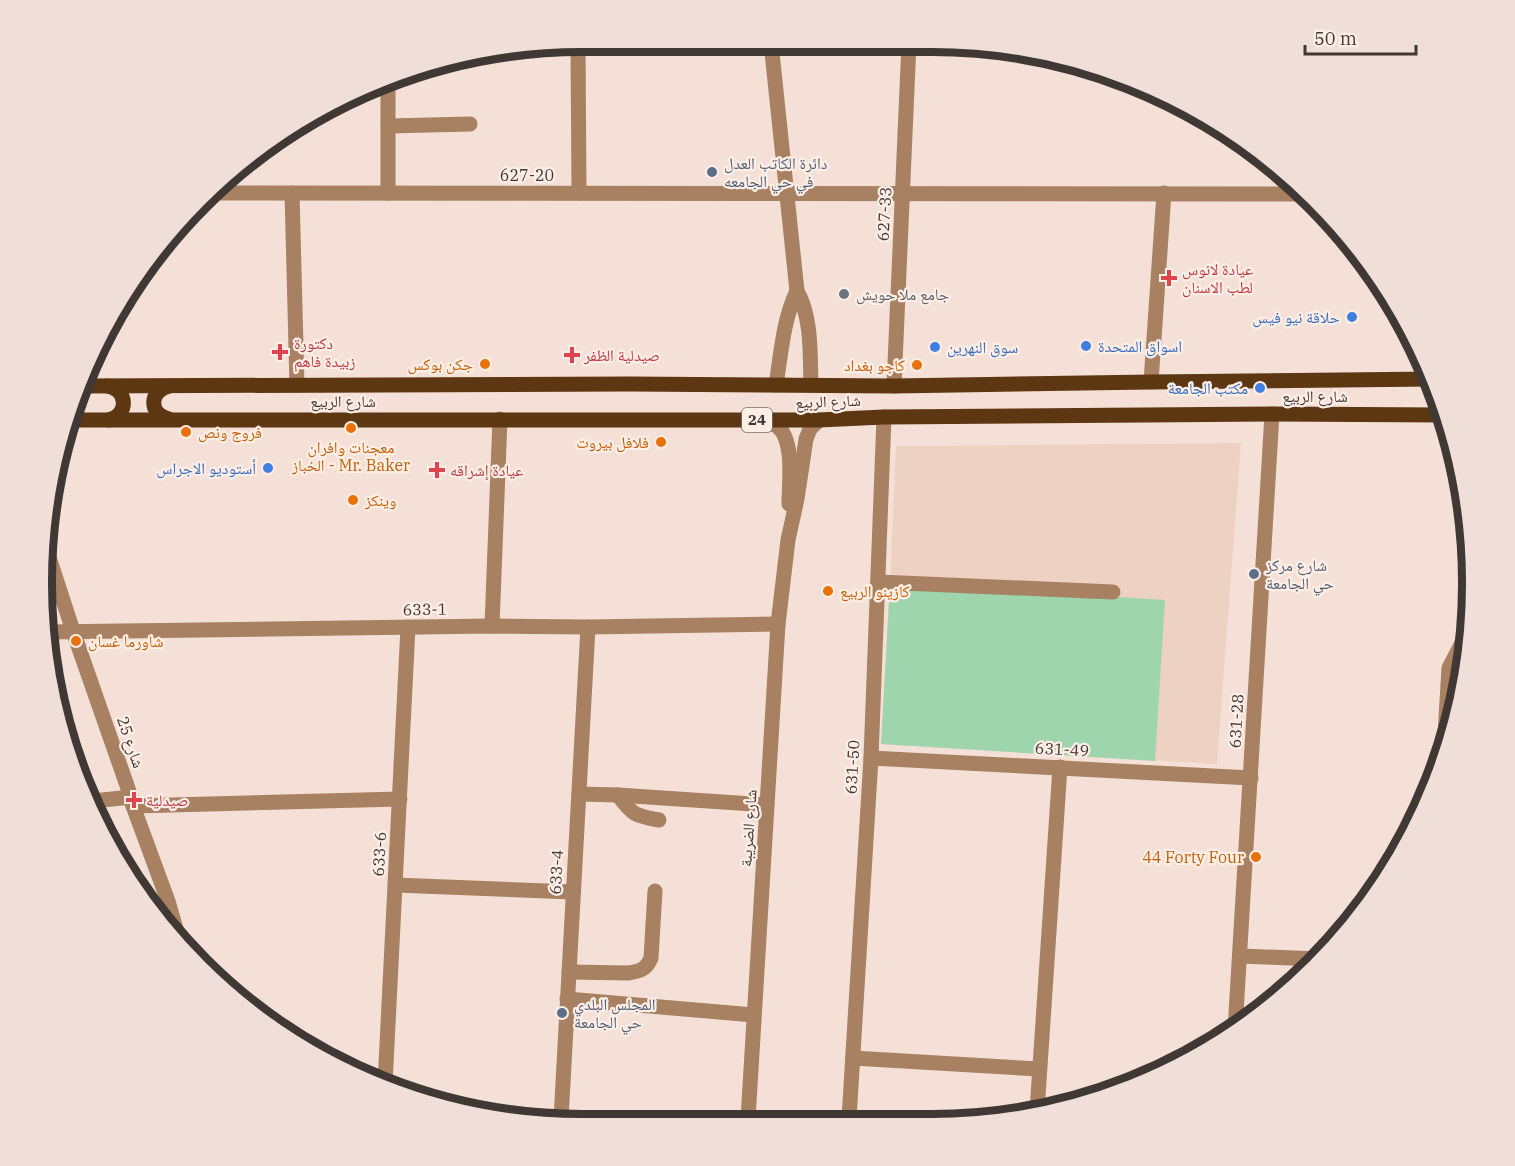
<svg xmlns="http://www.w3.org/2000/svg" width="1515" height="1166" viewBox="0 0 1515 1166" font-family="'IBM Plex Serif','Noto Naskh Arabic',serif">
<rect width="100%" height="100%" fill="#f4e0d6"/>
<!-- built -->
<polygon fill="#edd2c4" points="1241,443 1217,764 881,744 890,583 896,446"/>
<!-- grass -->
<polygon fill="#9ed5ac" points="890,583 1165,600 1155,761 881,744"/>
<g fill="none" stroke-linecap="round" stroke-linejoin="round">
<!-- minor -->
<g stroke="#a78161" stroke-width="15">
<polyline points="578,43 579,193"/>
<path d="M771 43 797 291C812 317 810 355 811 385"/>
<polyline points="909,45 1005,49"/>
<polyline points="388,126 470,124"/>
<polyline points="211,193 1299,194"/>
<polyline points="292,193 297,385"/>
<polyline points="388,193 388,83"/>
<polyline points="1151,382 1164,193"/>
<path d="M776 385C781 354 783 320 797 291"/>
<polyline points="894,386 909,43"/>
<path d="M764 420C768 422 773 424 777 426 795 440 789 483 789 504"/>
<polyline points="49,557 73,631 131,797 133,806 168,901 179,939"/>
<polyline points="879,582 1113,592"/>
<polyline points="492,626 500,419"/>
<polyline points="46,632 492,626 588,627 778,624"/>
<polyline points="1444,751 1449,668 1462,643 1468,636"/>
<polyline points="871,758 1251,778"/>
<polyline points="579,794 618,795 767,805"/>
<path d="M618 795C632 815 636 816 659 820"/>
<polyline points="93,801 131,797"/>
<polyline points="133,806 400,799"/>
<polyline points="395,885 573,892"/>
<polyline points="1240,956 1320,959"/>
<path d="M569 972 628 973C640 971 646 970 651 958L655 891"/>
<polyline points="567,999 754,1015"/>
<polyline points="1235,1030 1272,414"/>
<polyline points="853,1058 1039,1069"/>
<polyline points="385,1084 408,627"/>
<polyline points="1037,1111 1060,767"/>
<polyline points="561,1119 588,627"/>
<polyline points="748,1119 778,624 788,540 797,499 806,439 810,429 819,420"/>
<polyline points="849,1119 871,758 884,417"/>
</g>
<!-- major -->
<g stroke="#5d3712" stroke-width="15">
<polyline points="84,386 630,384 894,386 1151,382 1433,379"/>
<path d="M107 386C128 390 129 414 109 420"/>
<path d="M169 419C148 414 149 390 170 386"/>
<polyline points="70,420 819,420 884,417 1272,414 1444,415"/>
</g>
</g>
<!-- markers -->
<g fill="#5c6f8a" stroke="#ffeee6" stroke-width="2">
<circle cx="712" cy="172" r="6"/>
<circle cx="1254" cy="574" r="6"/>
<circle cx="562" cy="1013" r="6"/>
</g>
<g fill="#e0444e" stroke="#ffeee6" stroke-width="2">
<path d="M1166 269h6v6h6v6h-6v6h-6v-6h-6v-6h6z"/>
<path d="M277 343h6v6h6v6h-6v6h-6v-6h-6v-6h6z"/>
<path d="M569 346h6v6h6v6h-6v6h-6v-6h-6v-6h6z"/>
<path d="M434 461h6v6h6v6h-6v6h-6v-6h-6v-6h6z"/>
<path d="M131 791h6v6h6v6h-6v6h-6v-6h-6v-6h6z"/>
</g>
<circle fill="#6b7280" stroke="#ffeee6" stroke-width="2" cx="844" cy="294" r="6"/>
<g fill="#3f7fe0" stroke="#ffeee6" stroke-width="2">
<circle cx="1352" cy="317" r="6"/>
<circle cx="1086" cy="346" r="6"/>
<circle cx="935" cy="347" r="6"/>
<circle cx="1260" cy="388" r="6"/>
<circle cx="268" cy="468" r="6"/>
</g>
<g fill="#e8710a" stroke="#ffeee6" stroke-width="2">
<circle cx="485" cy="364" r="6"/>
<circle cx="917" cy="365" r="6"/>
<circle cx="351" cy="428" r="6"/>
<circle cx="186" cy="432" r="6"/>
<circle cx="661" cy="442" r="6"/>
<circle cx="353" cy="500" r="6"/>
<circle cx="828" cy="591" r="6"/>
<circle cx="76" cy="641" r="6"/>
<circle cx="1256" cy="857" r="6"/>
</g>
<g text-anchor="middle" stroke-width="4.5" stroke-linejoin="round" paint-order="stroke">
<!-- shield labels -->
<rect fill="#ffeee6" stroke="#796f69" stroke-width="1.5" x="742" y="408" width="30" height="24" rx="4.5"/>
<g font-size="15" font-weight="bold" fill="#403834">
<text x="757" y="425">24</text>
</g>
<!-- service labels -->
<g font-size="16" fill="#4e5e75" stroke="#ffeee6" text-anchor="start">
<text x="724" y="169">دائرة الكاتب العدل<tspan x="724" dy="18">في حي الجامعه</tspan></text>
<text x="1266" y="571">شارع مركز<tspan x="1266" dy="18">حي الجامعة</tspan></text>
<text x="574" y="1010">المجلس البلدي<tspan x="574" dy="18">حي الجامعة</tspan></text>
</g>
<!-- street labels -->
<g font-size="16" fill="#403834" stroke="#ffeee6">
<text x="527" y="181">627-20</text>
<text transform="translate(884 214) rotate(-87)" y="6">627-33</text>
<text x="1315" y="402">شارع الربيع</text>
<text x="343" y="407">شارع الربيع</text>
<text transform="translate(828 401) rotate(-2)" y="6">شارع الربيع</text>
<text transform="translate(425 609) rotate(-1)" y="6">633-1</text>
<text transform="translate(1236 721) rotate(-87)" y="6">631-28</text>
<text transform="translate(131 742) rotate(71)" y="6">شارع 25</text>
<text transform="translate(1062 749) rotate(3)" y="6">631-49</text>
<text transform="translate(852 767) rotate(-87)" y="6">631-50</text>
<text transform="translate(748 828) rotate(-86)" y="6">شارع الضريبة</text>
<text transform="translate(379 854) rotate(-87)" y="6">633-6</text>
<text transform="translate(556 872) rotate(-87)" y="6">633-4</text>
</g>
<!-- health labels -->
<g font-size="16" fill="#be3a42" stroke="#ffeee6" text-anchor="start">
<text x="1182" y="275">عيادة لانوس<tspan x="1182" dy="18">لطب الاسنان</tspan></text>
<text x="294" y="349">دكتورة<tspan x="294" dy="18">زبيدة فاهم</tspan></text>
<text x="584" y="361">صيدلية الظفر</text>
<text x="450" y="476">عيادة إشراقه</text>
<text x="146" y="806">صيدلية</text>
</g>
<!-- worship labels -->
<g font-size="16" fill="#5b616d" stroke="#ffeee6" text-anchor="start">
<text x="856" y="300">جامع ملا حويش</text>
</g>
<!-- shop labels -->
<g font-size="16" fill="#366cbe" stroke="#ffeee6" text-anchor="end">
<text x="1340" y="323">حلاقة نيو فيس</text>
<text x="1098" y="352" text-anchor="start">اسواق المتحدة</text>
<text x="947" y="353" text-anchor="start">سوق النهرين</text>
<text x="1248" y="394">مكتب الجامعة</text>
<text x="256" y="474">أستوديو الاجراس</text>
</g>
<!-- food labels -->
<g font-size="16" fill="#c56008" stroke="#ffeee6" text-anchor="end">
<text x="473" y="370">جكن بوكس</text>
<text x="905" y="371">كاجو بغداد</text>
<text x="198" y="438" text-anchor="start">فروج ونص</text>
<text x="649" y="448">فلافل بيروت</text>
<text x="351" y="453" text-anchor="middle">معجنات وافران<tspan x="351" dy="18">الخباز - Mr. Baker</tspan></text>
<text x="365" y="506" text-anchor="start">وينكز</text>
<text x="840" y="597" text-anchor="start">كازينو الربيع</text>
<text x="88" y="647" text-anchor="start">شاورما غسان</text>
<text x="1244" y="863">44 Forty Four</text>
</g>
</g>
<!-- crop -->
<path d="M0 0H1515V1166H0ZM582 52H932A530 530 0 0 1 1462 582V584A530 530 0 0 1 932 1114H582A530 530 0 0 1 52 584V582A530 530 0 0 1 582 52Z" fill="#f0dfd8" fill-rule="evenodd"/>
<path fill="none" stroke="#403834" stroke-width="8" d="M582 52H932A530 530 0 0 1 1462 582V584A530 530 0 0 1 932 1114H582A530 530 0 0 1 52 584V582A530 530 0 0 1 582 52Z"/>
<!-- scale -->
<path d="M1305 45v9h111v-9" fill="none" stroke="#403834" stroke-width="3"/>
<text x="1314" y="45" font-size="18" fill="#403834" stroke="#ffeee6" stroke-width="4.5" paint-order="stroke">50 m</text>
</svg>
